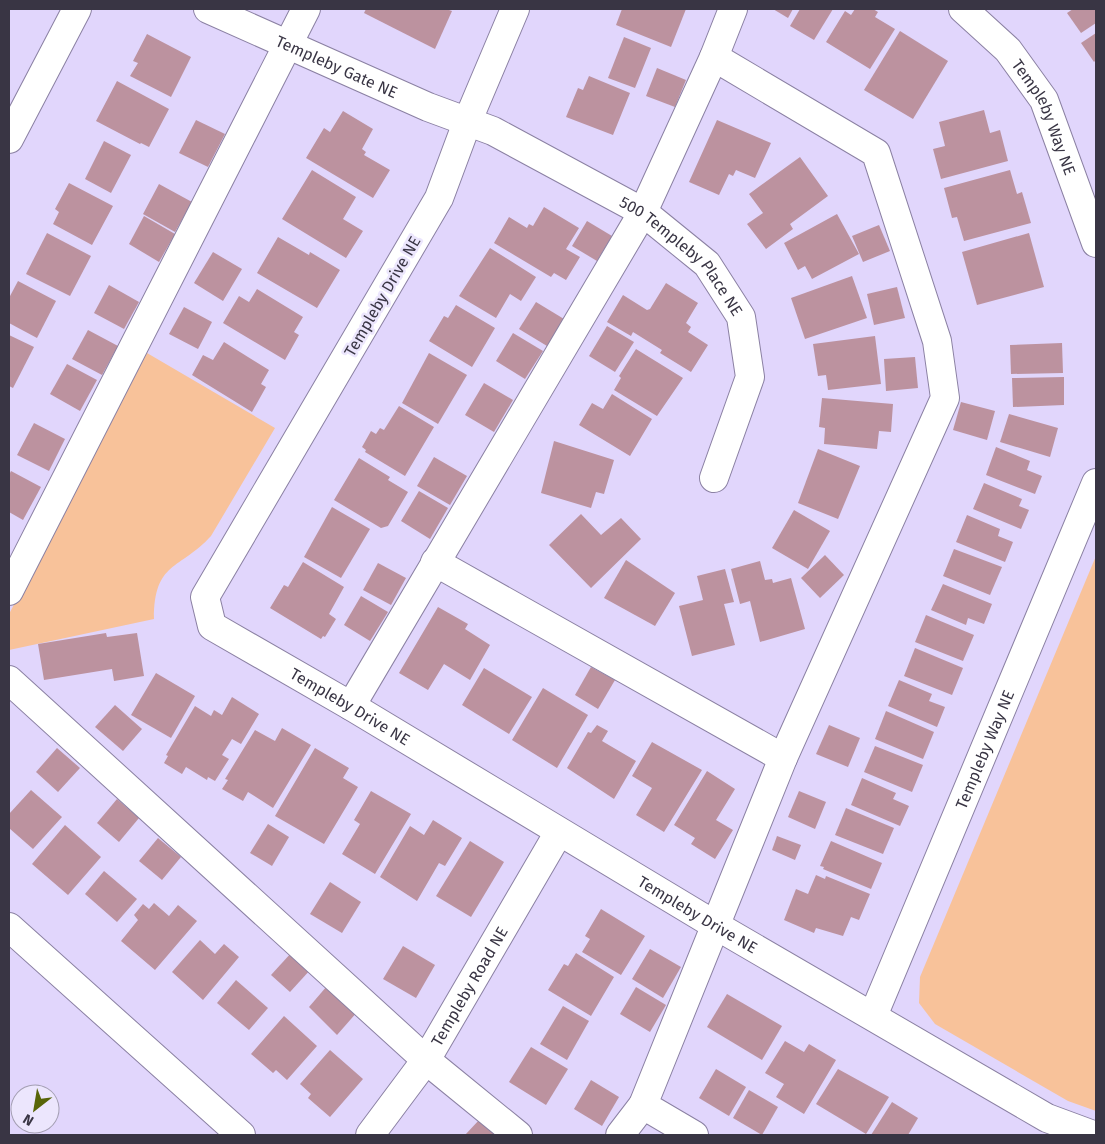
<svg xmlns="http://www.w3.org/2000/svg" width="1105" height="1144" viewBox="0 0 1105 1144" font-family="'Fira Sans',sans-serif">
<rect width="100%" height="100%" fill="#e1d6fc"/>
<!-- green -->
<g fill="#f8c29a">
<path d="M147 353 275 428 211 536C180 570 154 561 154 619L9 650V614Z"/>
<polygon points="1096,556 1096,1111 1068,1101 935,1024 919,1003 920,977"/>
</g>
<!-- building -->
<g fill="#bc929f">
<polygon points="366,9 446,9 452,11 435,49 364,13"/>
<polygon points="622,9 686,9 671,47 616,25"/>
<polygon points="773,9 793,9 788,18"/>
<polygon points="800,9 833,9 814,40 790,26"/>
<polygon points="855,9 873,9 878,12 875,17 895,29 870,69 826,42 845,11 851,15"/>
<polygon points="1073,9 1096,9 1096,23 1081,33 1067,13"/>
<polygon points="900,31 948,61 913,119 864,90"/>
<polygon points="1096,33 1096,60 1094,62 1081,43"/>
<polygon points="147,34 191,57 171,97 130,76 138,63 133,61"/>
<polygon points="624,37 651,48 635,88 608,78"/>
<polygon points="657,68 686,80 675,107 646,96"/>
<polygon points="589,76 630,93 613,135 566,117 578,88 583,90"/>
<polygon points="117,81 169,109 149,147 141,143 140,144 96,121"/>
<polygon points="984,110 990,133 1000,130 1008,161 941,179 933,149 945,146 939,122"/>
<polygon points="343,111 373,129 362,149 366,152 364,155 390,170 373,198 306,158 324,128 330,132"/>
<polygon points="196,120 225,134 208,167 179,153"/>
<polygon points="717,120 771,143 755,178 736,170 733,176 729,174 719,195 689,182"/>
<polygon points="104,141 131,155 111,193 85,179"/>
<polygon points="800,157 828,196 790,224 793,229 766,249 747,224 763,213 749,194"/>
<polygon points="312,170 356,197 343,219 363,231 346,258 282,219"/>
<polygon points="1010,170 1017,194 1022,192 1031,223 964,241 957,217 952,218 944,188"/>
<polygon points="69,183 113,206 92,245 53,224 59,212 55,209"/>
<polygon points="159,184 192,202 175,232 143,214"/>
<polygon points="544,207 579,228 566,249 580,257 566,280 554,273 551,277 494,243 509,217 527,228 529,224 533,226"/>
<polygon points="837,214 859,254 812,279 805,266 798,270 784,243"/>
<polygon points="144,216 175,234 159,262 129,244"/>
<polygon points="587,221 612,236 597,261 572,246"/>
<polygon points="879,225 890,251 863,262 852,236"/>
<polygon points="47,233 91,256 70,296 26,274"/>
<polygon points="1029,233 1044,287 977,305 962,252"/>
<polygon points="278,237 309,255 310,252 340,270 317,308 257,273"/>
<polygon points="490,248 536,277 521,301 510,294 496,318 459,296"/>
<polygon points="213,252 242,269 223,301 194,283"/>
<polygon points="852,276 867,318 805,339 791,298"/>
<polygon points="18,281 56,301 37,338 9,323 9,298"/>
<polygon points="666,283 698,303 686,323 691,327 688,332 708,345 691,372 660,353 662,350 633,332 631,336 607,322 623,295 647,310 650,309"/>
<polygon points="109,285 139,302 124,329 94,313"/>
<polygon points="897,287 905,318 874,325 867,294"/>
<polygon points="257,289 303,317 294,332 299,335 285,360 223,323 239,296 249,302"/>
<polygon points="536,302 564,319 547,346 519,329"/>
<polygon points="456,305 495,328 472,367 429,341 444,316 448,318"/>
<polygon points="184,307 212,322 198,349 169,334"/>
<polygon points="607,326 634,342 615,372 589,356"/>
<polygon points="88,330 118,346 102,375 72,359"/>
<polygon points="513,333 543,351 525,379 496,361"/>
<polygon points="9,335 34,347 13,388 9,386"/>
<polygon points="875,336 881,384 828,390 826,375 818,376 813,344"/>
<polygon points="224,342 269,370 261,384 266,387 252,412 192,375 203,355 213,360"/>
<polygon points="1062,343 1063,373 1011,374 1010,345"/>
<polygon points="636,349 683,378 657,416 614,390 621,378 619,376"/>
<polygon points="429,353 467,375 438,424 402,403"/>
<polygon points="915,357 918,388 886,391 884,359"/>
<polygon points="67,364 97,380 80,411 50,394"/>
<polygon points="1064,377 1064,405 1013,407 1012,378"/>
<polygon points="484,383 513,400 494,432 465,415"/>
<polygon points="612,394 652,419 630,456 579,425 592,403 603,409"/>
<polygon points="822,398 893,404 891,432 879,431 877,449 824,444 825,428 819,427"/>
<polygon points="961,402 995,411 987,440 953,430"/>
<polygon points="399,406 434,427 405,476 365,452 366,450 362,447 371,431 376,434 380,428 384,430"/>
<polygon points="1009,414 1058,428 1050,457 1000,442"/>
<polygon points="34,423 65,439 49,471 17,455"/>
<polygon points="554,441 614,460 604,494 596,492 591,508 541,493"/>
<polygon points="996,447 1030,461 1027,470 1042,476 1035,494 986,475"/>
<polygon points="818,449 860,466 838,519 798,503"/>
<polygon points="434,457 467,476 450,505 417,486"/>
<polygon points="359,458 390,477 388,480 408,492 388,526 381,528 334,500"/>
<polygon points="11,471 41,487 23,520 9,512 9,475"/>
<polygon points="984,483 1022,499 1019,506 1029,510 1021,529 973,509"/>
<polygon points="419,491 448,508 430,539 401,521"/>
<polygon points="332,507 370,529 341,578 304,557"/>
<polygon points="794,510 830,531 808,569 772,548"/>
<polygon points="581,514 601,535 621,518 641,539 591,588 549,545"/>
<polygon points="967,515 1000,529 998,536 1013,542 1005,562 956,542"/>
<polygon points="954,549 1002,567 990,595 943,576"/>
<polygon points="825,555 844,575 820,598 801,578"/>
<polygon points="626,560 675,593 655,626 604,598"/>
<polygon points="760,561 765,580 772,579 773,583 791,578 805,629 760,642 750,601 740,604 731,569"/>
<polygon points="303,562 344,587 329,614 336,619 325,637 323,636 321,639 270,608 284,585 288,587"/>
<polygon points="378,563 406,578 391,605 363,590"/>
<polygon points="725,569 734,602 724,604 735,645 692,656 679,606 703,600 697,576"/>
<polygon points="943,584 992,604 984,624 968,618 966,625 931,610"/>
<polygon points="361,596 388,612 370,641 344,625"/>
<polygon points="438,607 468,624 465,629 490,645 470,680 444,664 428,690 399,673"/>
<polygon points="926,615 974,635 963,661 915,642"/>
<polygon points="106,633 107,637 137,633 144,676 114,681 112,669 44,680 38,644"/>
<polygon points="915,648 963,668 952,695 904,676"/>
<polygon points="591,667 615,680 598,709 575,695"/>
<polygon points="484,668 532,697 509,734 462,705"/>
<polygon points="156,673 195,696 171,738 131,715"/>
<polygon points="899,680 932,694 929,701 945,707 937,727 888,706"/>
<polygon points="543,688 588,715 557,768 512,740"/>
<polygon points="232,697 259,714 241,744 232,739 222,755 229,759 215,781 208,777 207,780 186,767 182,774 164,763 168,756 166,755 195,706 211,716 214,710 222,715"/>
<polygon points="115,705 142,729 123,751 95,727"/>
<polygon points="886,711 934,732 923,759 875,739"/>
<polygon points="597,725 608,731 602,741 636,761 614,799 567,768 588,732 591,733"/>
<polygon points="829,725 860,738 848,767 816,754"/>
<polygon points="282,728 311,745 273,808 248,792 243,801 222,789 228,780 225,779 255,730 275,741"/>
<polygon points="652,742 702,770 664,832 636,815 652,788 632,776"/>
<polygon points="875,746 923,765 912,792 864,772"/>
<polygon points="57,748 80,768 58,792 36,772"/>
<polygon points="315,748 349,768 343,778 358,787 324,844 275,816"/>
<polygon points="707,771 735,789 716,820 733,830 715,859 691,844 695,838 674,825"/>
<polygon points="862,778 896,793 893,799 909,806 900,826 851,805"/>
<polygon points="31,790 62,817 33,849 9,828 9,814"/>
<polygon points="371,791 411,814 375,874 342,854 360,824 354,820"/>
<polygon points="799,791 826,802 815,829 788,817"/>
<polygon points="117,799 139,818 119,842 97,823"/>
<polygon points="846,808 894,828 883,854 835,835"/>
<polygon points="433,820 462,838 445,866 439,863 417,901 380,877 410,826 424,835"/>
<polygon points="268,824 289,837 272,866 250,853"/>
<polygon points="65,825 101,857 68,895 32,864"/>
<polygon points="777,836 801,845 795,860 772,850"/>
<polygon points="158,838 181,857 162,880 139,861"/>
<polygon points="470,841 504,862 471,917 436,896"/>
<polygon points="831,841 882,863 871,889 823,869 824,867 820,866"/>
<polygon points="104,871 137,899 117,922 85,894"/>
<polygon points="816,875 825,879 826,876 870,894 859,920 851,917 843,936 816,928 814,933 784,920 796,889 808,894"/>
<polygon points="330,882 361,902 342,933 310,914"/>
<polygon points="154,903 169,916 178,905 197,921 155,970 121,941 138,920 134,915 143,904 149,909"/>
<polygon points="601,909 645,936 621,975 582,952 590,939 585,936"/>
<polygon points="200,940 215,954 224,944 239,957 203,1000 172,972"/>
<polygon points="403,946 435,965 416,998 383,979"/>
<polygon points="650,949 681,967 663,998 632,979"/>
<polygon points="292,952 311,969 290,992 271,975"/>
<polygon points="576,953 614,977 591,1016 548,990 564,964 568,966"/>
<polygon points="236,980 268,1008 249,1030 217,1003"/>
<polygon points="327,986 358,1011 337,1035 309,1007"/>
<polygon points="636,987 666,1005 650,1032 620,1014"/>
<polygon points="727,994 782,1026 762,1060 707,1027"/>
<polygon points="563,1006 589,1021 567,1060 540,1044"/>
<polygon points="284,1016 317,1046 287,1080 276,1070 273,1073 251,1054"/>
<polygon points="785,1041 804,1052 809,1044 836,1060 804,1114 776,1097 784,1084 765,1073"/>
<polygon points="531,1047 568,1069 546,1105 509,1082"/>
<polygon points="330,1050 363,1079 330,1117 308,1098 311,1094 300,1084"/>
<polygon points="716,1069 746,1087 729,1116 699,1098"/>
<polygon points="838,1069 889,1097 866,1134 816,1104"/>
<polygon points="591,1080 619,1097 602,1126 574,1109"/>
<polygon points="749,1090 778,1107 762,1135 733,1118"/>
<polygon points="892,1102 918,1118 908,1135 871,1135"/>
<polygon points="480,1119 498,1135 465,1135"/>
</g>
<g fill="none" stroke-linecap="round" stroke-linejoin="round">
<defs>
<g id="minor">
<path id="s1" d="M208 9 428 107 493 131 643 212 707 264 741 317 750 377 714 478"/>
<path id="s2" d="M515 9 468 120 439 198 205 597 212 626 351 706 715 925 1047 1118 1093 1135"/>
<path id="s3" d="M963 9 1008 50 1044 100 1096 243"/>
<polyline points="714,57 733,9"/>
<polyline points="9,139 77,9"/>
<polyline points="435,562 783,758"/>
<polyline points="9,591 306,9"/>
<polyline points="9,680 426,1060 518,1135"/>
<polyline points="351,706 643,212 714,57 876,153 937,341 945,398 783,758 643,1105 694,1135"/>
<polyline points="9,927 241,1135"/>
<path id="s4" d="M873 1016 1096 483"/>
<path id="s5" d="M370 1135 426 1060 559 832"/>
<polyline points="620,1135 643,1105"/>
</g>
</defs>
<!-- minor casing -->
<use href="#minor" stroke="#8b81a3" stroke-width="30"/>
<!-- minor -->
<use href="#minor" stroke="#fff" stroke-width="28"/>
</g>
<g text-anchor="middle" stroke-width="5" stroke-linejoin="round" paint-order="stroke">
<!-- street labels -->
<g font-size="16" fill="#393544" stroke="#ece6fd">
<text dy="6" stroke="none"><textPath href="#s1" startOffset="141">Templeby Gate NE</textPath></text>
<text dy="6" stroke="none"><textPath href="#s3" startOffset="138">Templeby Way NE</textPath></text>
<text dy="6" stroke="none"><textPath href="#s1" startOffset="539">500 Templeby Place NE</textPath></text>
<text transform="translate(382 296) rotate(-60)" y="6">Templeby Drive NE</text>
<text dy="6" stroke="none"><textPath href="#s2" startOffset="856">Templeby Drive NE</textPath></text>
<text dy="6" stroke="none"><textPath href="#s4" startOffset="289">Templeby Way NE</textPath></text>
<text dy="6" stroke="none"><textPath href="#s2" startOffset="1261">Templeby Drive NE</textPath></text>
<text dy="6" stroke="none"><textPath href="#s5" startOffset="179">Templeby Road NE</textPath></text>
</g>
</g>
<!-- border -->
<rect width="1105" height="1144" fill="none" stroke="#393544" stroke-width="20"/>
<!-- north arrow -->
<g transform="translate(35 1109) rotate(211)"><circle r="24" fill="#ece6fd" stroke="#a49fb3"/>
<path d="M0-4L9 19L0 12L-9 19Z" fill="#586508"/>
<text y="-8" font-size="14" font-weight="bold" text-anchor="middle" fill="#393544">N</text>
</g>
</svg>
